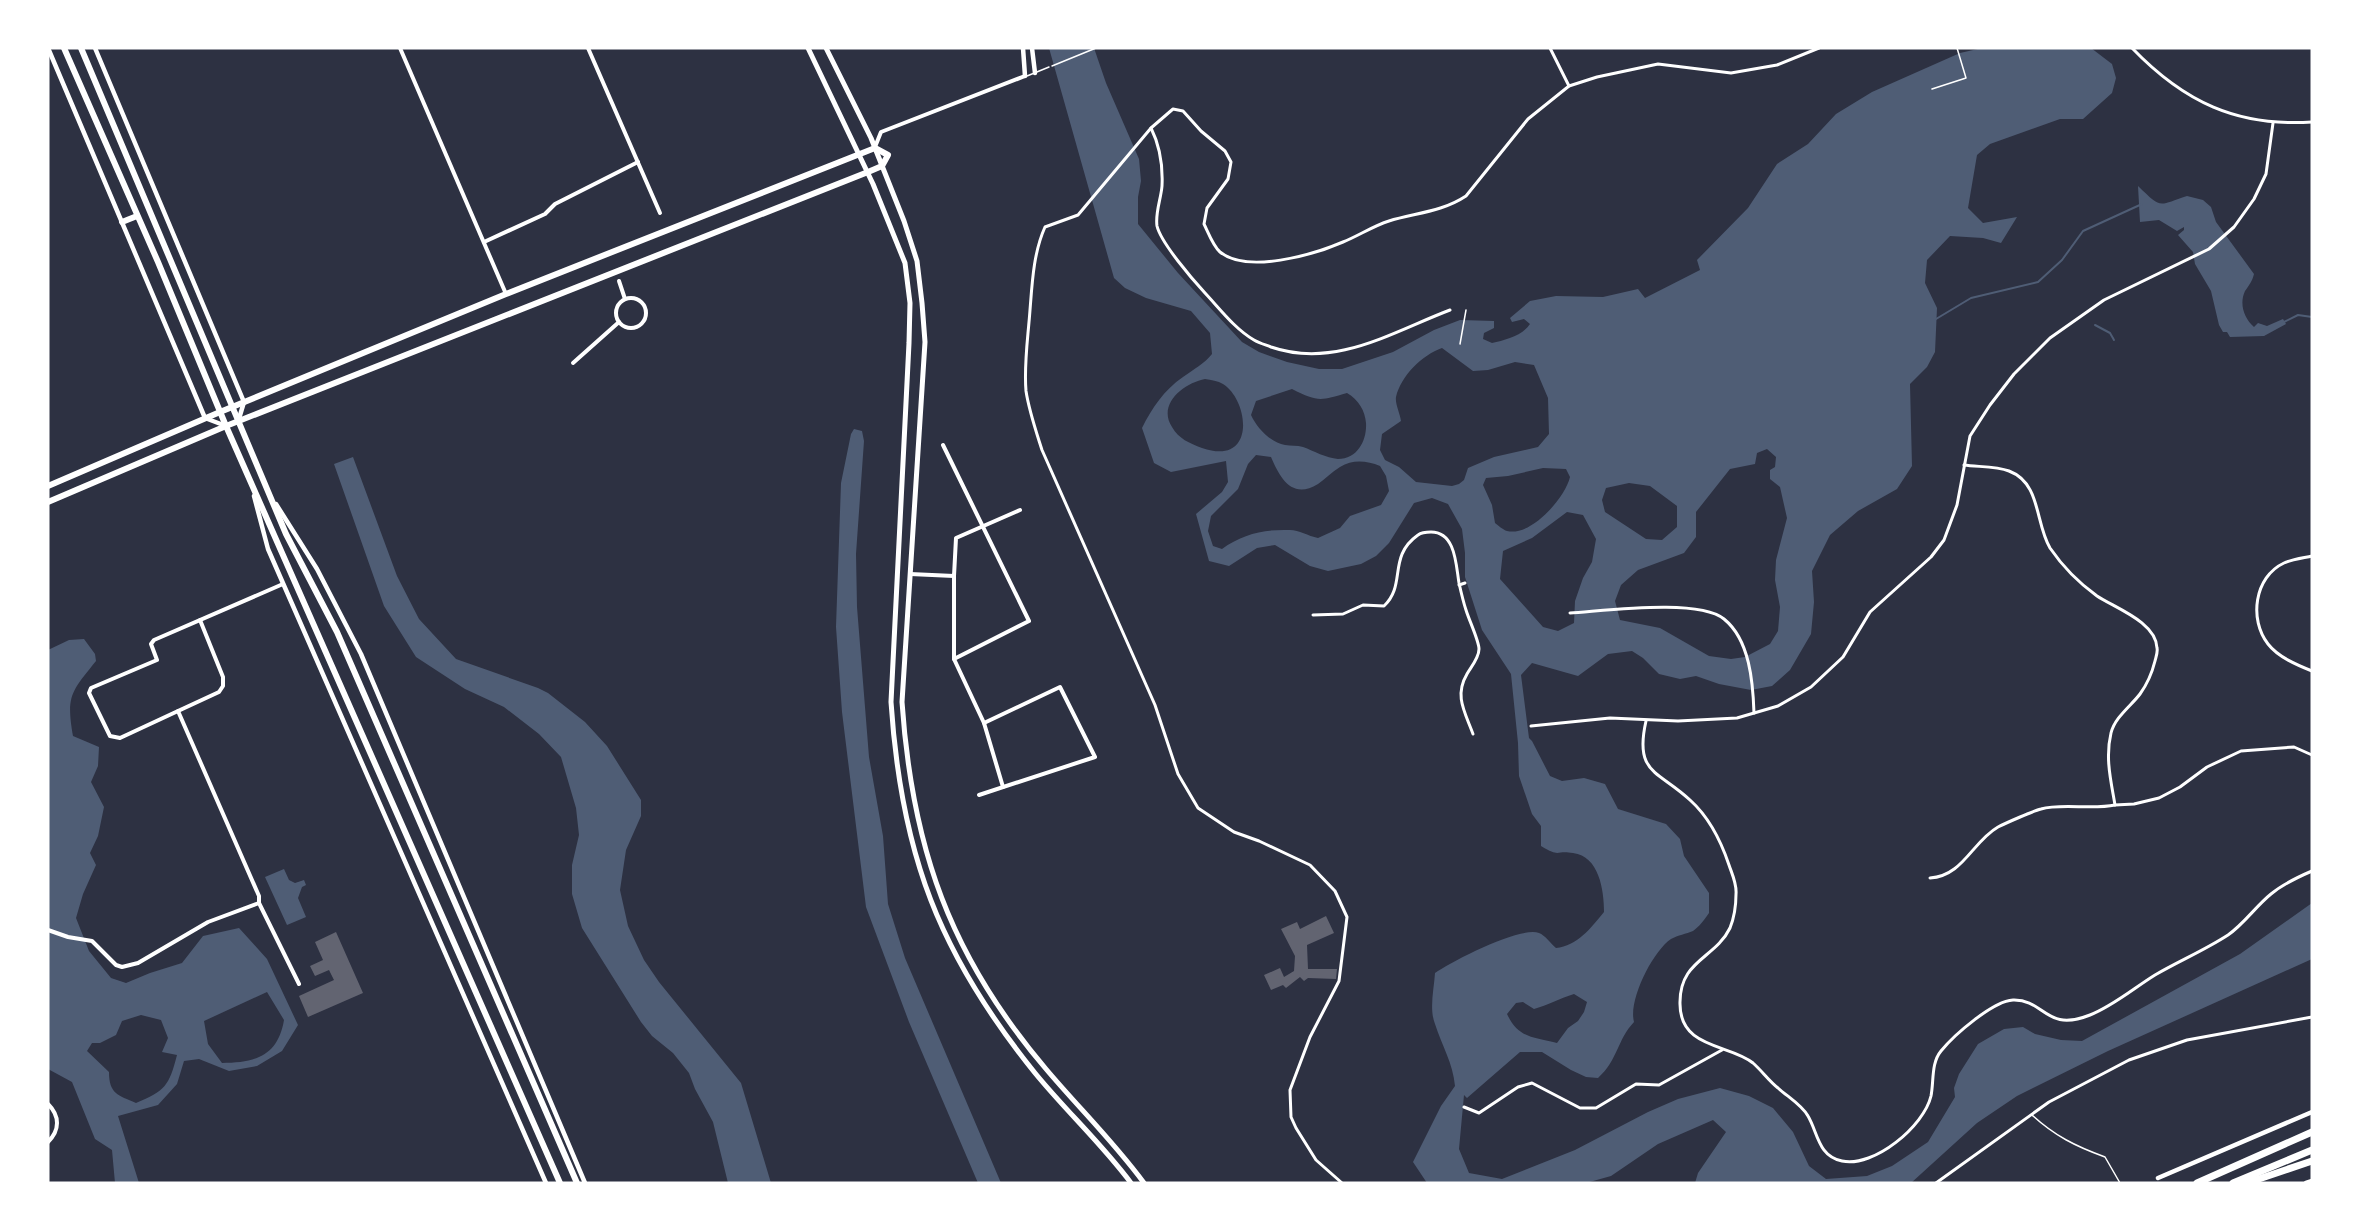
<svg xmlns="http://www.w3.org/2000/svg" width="2360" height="1231" viewBox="0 0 2360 1231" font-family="'PT Serif',serif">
<rect width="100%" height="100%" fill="#2d3142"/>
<!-- water -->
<g fill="#4f5d75" fill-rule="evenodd">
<path d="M1049 48H1094L1106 83 1139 159 1141 181 1138 197V224L1178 273 1242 342 1259 352 1287 362 1319 369H1342L1393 352 1434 330 1460 320 1494 321V328L1484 333 1483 339 1492 343C1505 340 1522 336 1530 324L1524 319 1512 322 1510 318 1530 301 1556 296 1603 297 1638 289 1645 298 1700 270 1697 260 1748 208 1777 164 1808 144 1836 114 1872 92 1960 53 1982 48H2091L2112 64 2116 78 2112 93 2083 119H2060L1990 144 1977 155 1968 208 1983 223 2017 217 2001 243 1983 238 1950 236 1927 260 1925 283 1937 308 1935 352 1927 367 1910 384 1912 466 1897 489 1858 511 1830 535 1812 571 1814 602 1811 634 1790 670 1772 686 1751 690 1719 684 1696 676 1680 679 1659 674 1643 658 1632 651 1608 654 1578 676 1532 663 1521 675 1529 738 1532 741 1550 776 1562 781 1584 778 1605 784 1618 809 1666 824 1680 839 1684 856 1709 893V913C1705 919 1699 927 1693 931 1686 934 1678 935 1671 939 1653 951 1628 1000 1634 1022 1617 1040 1618 1060 1598 1078L1586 1077 1571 1070 1542 1052H1520L1467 1098 1464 1095 1459 1149 1469 1173 1502 1179 1575 1150 1648 1112 1678 1099 1720 1088 1749 1096 1773 1108 1793 1132 1809 1166 1826 1179 1867 1176 1892 1166 1928 1142 1955 1097 1954 1088 1959 1074 1978 1044 2004 1029 2023 1027 2035 1034 2061 1040 2082 1041 2240 954 2312 903V959L2108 1051 2017 1096 1977 1123 1911 1183H1695L1698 1173 1726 1132 1713 1120 1658 1144 1611 1176 1586 1183H1427L1413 1162 1441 1106 1455 1086C1453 1063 1442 1046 1435 1024 1429 1009 1434 989 1435 973 1452 961 1520 926 1539 933 1545 935 1551 944 1556 948 1577 946 1591 928 1604 912 1604 890 1599 856 1573 853 1555 850 1561 858 1541 846V826L1532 814 1519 776 1518 743 1511 674 1482 630 1465 577V553L1462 529 1448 504 1432 498 1414 503 1389 543 1376 556 1361 564 1328 571 1310 566 1275 545 1257 548 1229 566 1209 561 1196 514 1222 492 1228 482 1226 461 1171 472 1154 463 1142 428C1152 408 1164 390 1183 377 1194 369 1204 364 1212 354L1210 333 1191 311 1146 298 1125 288 1114 278ZM1442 348 1473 371 1488 370 1515 362 1534 365 1548 398 1549 434 1538 447 1494 457 1468 468 1464 480 1459 484 1452 486 1416 482 1399 467 1385 460 1380 450 1382 434 1401 421C1400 413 1395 404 1396 397 1401 376 1422 355 1442 348ZM1205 379C1211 380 1218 381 1223 384 1249 400 1257 467 1202 448 1189 443 1179 439 1172 427 1157 404 1184 383 1205 379ZM1292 389C1318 402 1320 401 1347 393 1359 400 1365 411 1366 423 1367 440 1358 459 1338 459 1326 458 1314 451 1303 447 1297 445 1291 446 1285 445 1270 442 1257 428 1251 415L1256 401ZM1767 449 1776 457 1775 467 1770 470V479L1780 487 1787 518 1776 560 1775 580 1780 607 1778 631 1770 644 1745 657 1731 659 1709 656 1660 628 1620 620 1615 601 1621 585 1638 570 1684 553 1696 537V512L1730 469 1755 464 1757 453ZM1256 455 1271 457C1280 478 1292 500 1318 484 1325 479 1332 472 1340 467 1353 459 1367 461 1380 466L1386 476 1389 491 1381 505 1350 516 1340 528 1318 538C1308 536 1299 530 1290 530 1265 529 1242 534 1222 549L1213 546 1208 531 1211 516 1238 489 1248 464ZM1543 468 1566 469 1570 477C1565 498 1531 537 1507 531 1503 530 1498 525 1495 523L1492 505 1483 485 1486 478 1508 476ZM1629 483 1650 486 1677 506V527L1662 540 1646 539 1605 512 1602 500 1606 488ZM1567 512 1583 515 1596 539 1592 562 1583 578 1575 601 1574 623 1558 631 1543 627 1500 579 1503 551 1532 538ZM1574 994 1587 1002 1584 1012 1578 1021 1568 1028 1557 1043C1533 1037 1518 1038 1507 1014L1516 1003 1523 1002 1534 1009C1549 1005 1560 998 1574 994Z"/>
<path d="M2138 186C2162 209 2157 206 2187 196L2203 200 2211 207 2216 222 2254 274C2252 282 2249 285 2245 291 2239 304 2244 318 2254 327L2258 323 2267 326 2283 319 2286 324 2264 336 2230 337 2227 332H2223L2219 325 2211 291 2195 264 2193 252 2178 235 2184 230V227L2177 231 2159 220 2140 222Z"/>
<polygon points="854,429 862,431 864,441 856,554 857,607 869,757 883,836 888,904 905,958 1001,1183 978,1183 909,1022 866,907 842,712 836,627 841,483 851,434"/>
<polygon points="353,457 397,576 419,619 456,659 538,688 548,693 585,722 607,746 641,800 641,816 626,850 620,890 628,926 644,960 659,982 741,1083 771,1183 728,1183 713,1122 695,1089 689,1073 673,1053 652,1036 641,1022 582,928 572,894 572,865 579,835 576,808 561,757 539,734 504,707 465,689 416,657 384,606 334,464"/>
<path d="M84 639 95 654 96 661C71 692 66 696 73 736L99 747 98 766 91 782 104 807 98 836 90 853 96 865 83 894 76 918 89 951 111 978 126 983 150 973 182 963 203 936 239 928 267 959 298 1025 282 1051 257 1066 229 1071 199 1059 184 1061 177 1084 158 1105 118 1116 139 1183H115L112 1150 95 1139 72 1082 48 1069V650L69 640ZM267 992 284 1020C278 1056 255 1063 222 1063L208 1044 204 1021ZM141 1015 161 1020 168 1038 162 1052 177 1055C169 1086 165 1091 136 1103 118 1095 109 1094 109 1072L87 1051 92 1043H100L116 1035 122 1021Z"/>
<polygon points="284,869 289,880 295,883 304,880 306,885 302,887 298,898 306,917 287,925 265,877"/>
</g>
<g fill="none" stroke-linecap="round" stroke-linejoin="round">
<!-- stream -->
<g stroke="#4f5d75" stroke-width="2">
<polyline points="1936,319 1971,298 2038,282 2062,260 2083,231 2142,204"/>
<polyline points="2284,322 2298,315 2312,317"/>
<polyline points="2095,325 2110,333 2114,340"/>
</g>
</g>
<!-- building -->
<g fill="#626471">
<polygon points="1326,916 1334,933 1307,945 1308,969 1337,969 1336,979 1308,978 1304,981 1300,977 1286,988 1283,985 1271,990 1264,975 1280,968 1284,977 1294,971 1295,956 1281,929 1297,922 1300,929"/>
<polygon points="336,932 363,993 308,1017 299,996 334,980 329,970 315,976 310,966 323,960 315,942"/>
</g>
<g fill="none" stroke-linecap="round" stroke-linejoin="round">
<!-- path -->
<g stroke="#fff" stroke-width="1.5">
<polyline points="1932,89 1966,78 1957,48"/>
<polyline points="1460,344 1466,310"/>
</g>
<!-- service -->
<g stroke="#fff" stroke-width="1.5">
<polyline points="1052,66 1096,48"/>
<polyline points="1027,76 1049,67"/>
<path d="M2032 1115C2055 1136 2075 1146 2105 1157L2120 1183"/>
</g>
<!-- pedestrian -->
<g stroke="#fff" stroke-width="3">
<polyline points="1550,48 1569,86"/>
<path d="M2132 48C2184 102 2237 127 2312 122"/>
<path d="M1151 128C1160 146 1163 165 1162 186 1161 199 1155 213 1157 226 1161 243 1193 280 1205 293 1220 309 1235 329 1254 340 1259 343 1266 345 1271 347 1335 369 1392 332 1450 310"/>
<path d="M1964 465C1977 467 1996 466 2009 471 2041 483 2035 523 2050 548 2063 567 2079 583 2097 596 2115 608 2156 622 2157 648 2158 652 2156 657 2155 661 2152 673 2148 683 2140 694 2131 706 2115 717 2111 733 2105 758 2111 781 2115 805L2134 804 2159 798 2180 787 2207 767 2241 751 2294 747 2312 755"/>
<path d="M2312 556C2303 558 2293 559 2284 563 2254 577 2249 620 2268 644 2278 657 2297 665 2312 671"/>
<polyline points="1459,585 1465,583"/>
<path d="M1570 613C1604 611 1699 598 1724 619 1750 640 1753 683 1754 713"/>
<path d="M1313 615 1343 614 1363 605 1384 606C1407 584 1387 557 1418 535 1422 532 1426 532 1431 532 1456 532 1456 566 1459 583 1461 592 1463 601 1466 610 1469 620 1479 641 1479 649 1479 658 1471 667 1467 674 1454 696 1465 712 1473 734"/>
<path d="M1646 721C1634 774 1658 770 1690 800 1710 818 1721 841 1729 865 1732 874 1737 884 1736 894 1736 905 1734 918 1730 928 1715 959 1679 960 1680 1004 1680 1049 1730 1044 1753 1063 1762 1071 1769 1081 1778 1088 1788 1097 1802 1105 1808 1116 1818 1133 1818 1156 1842 1161 1874 1168 1924 1126 1931 1096 1934 1081 1931 1063 1941 1051 1954 1035 1993 1001 2013 1000 2045 999 2045 1033 2090 1015 2113 1006 2134 988 2155 975 2179 961 2205 950 2228 935 2244 924 2256 906 2271 894 2283 884 2298 877 2312 871"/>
<polyline points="1531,726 1610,718 1678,721 1737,718 1778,706 1811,687 1843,657 1870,612 1931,557 1944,540 1957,505 1970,436 1990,405 2014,374 2050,338 2104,300 2209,249 2234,227 2254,199 2266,174 2273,123"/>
<path d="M1930 878C1963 876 1972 842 1998 827 2006 823 2033 811 2041 809 2061 803 2092 810 2115 805"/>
<polyline points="1464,1107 1479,1113 1518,1087 1532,1083 1580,1108 1596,1108 1636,1084 1659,1085 1722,1050"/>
<path d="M1342 1183 1316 1160 1296 1128 1291 1117 1290 1090 1310 1037 1339 981 1347 917 1335 891 1310 865 1259 841 1234 832 1198 808 1178 774 1155 705 1042 450C1036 431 1029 411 1026 391 1024 368 1027 345 1029 322 1032 290 1032 256 1045 227L1078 215 1151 128 1173 109 1183 111 1201 131 1225 151 1231 162 1228 179 1207 208 1204 224C1208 232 1213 246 1220 252 1247 274 1313 255 1343 242 1358 236 1373 226 1389 221 1415 213 1442 212 1466 196L1528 119 1569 86 1597 77 1658 64 1731 73 1777 65 1819 48"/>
<polyline points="1936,1183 2049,1102 2129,1060 2187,1040 2312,1017"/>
</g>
<!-- minor -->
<g stroke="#fff" stroke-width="4">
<polyline points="400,48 506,294"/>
<polyline points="588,48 660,213"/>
<polyline points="875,147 881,132 1025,76"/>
<polyline points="484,242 545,214 555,204 638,162"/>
<polyline points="619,281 625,299"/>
<circle cx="631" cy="313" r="15"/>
<polyline points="573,363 619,322"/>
<polyline points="943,445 1029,621 954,659 984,723 1060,687 1095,757 979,795"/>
<polyline points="910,574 954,576 956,538 1020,510"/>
<polyline points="954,659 954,576"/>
<polyline points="178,711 219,692 223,686 223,677 200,620"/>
<polyline points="984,723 1003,787"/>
<polyline points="259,903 259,896 178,711 120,738 110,736 89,693 91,688 157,660 151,644 154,640 283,584"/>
<polyline points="48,930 68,937 92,941 116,965 122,967 138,963 208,922 259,903 299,984"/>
<path d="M48 1104C60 1116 60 1130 48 1142"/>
</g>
<!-- tertiary -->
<g stroke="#fff" stroke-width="4.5">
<polyline points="48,48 205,418 226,426"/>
<polyline points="95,48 244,402 238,422"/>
<polyline points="1023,48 1025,76"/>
<polyline points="1032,48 1035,73"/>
<polyline points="254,496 268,549 546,1183"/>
<polyline points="276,504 317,569 361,654 585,1183"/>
<polyline points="2158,1178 2312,1112"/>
<polyline points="2306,1183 2312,1181"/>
</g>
<!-- secondary -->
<g stroke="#fff" stroke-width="5">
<path d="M808 48 873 184 905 263 910 303 909 343 891 702C901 854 939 954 1035 1073 1066 1111 1102 1144 1131 1183"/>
<path d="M826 48 871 138 904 221 917 261 922 303 925 342 902 702C912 848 950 956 1046 1069 1078 1107 1114 1142 1144 1183"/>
</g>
<!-- primary -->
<g stroke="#fff" stroke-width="6">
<polyline points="64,48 158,262 226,426 560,1183"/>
<polyline points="81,48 286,534 337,632 577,1183"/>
<polyline points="122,222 137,216"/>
<polyline points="48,486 220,412 506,294 875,148 888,155 882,166 868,172 226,426 48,502"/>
</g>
<!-- motorway -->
<g stroke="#fff" stroke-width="7">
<polyline points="2197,1183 2312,1132"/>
<polyline points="2233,1183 2312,1150"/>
<polyline points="2247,1183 2312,1161"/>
</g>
</g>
<!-- border -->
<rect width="2360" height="1231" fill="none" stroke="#ffffff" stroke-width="99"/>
</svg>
